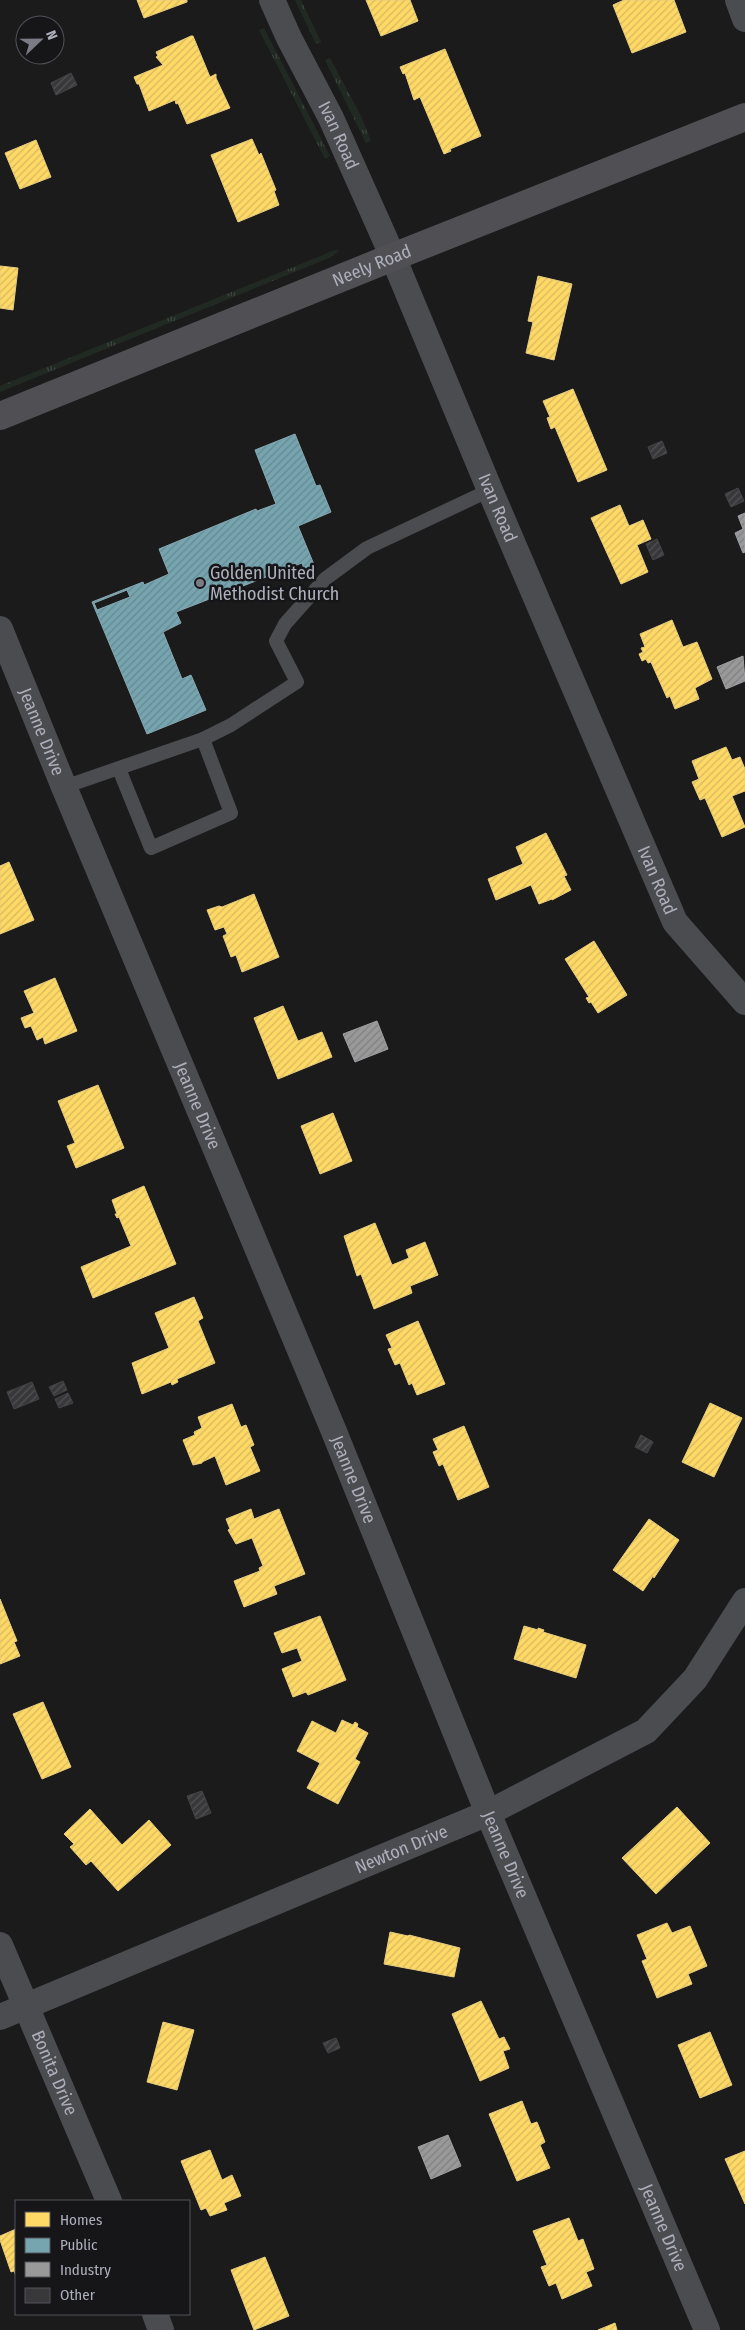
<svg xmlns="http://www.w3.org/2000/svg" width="745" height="2330" viewBox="0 0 745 2330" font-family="'Fira Sans Condensed',sans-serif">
<defs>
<pattern id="grass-tufts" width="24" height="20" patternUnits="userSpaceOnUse" patternTransform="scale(1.25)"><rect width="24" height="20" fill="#212923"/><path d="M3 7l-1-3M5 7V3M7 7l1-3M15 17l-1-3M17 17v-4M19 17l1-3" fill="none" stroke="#3f4641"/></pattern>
<pattern id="homes-hatch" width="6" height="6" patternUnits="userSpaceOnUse" patternTransform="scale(1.25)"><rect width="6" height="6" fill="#ffd966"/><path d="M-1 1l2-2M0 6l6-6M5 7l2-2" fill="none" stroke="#d6b85d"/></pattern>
<pattern id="public-hatch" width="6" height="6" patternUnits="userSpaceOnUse" patternTransform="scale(1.25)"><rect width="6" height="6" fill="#76a5af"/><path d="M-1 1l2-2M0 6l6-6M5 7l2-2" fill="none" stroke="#668992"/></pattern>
<pattern id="industry-hatch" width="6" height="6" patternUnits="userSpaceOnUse" patternTransform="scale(1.25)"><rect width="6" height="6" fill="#999"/><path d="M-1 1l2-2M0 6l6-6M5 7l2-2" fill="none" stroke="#808081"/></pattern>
<pattern id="building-hatch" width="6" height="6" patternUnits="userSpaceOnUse" patternTransform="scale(1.25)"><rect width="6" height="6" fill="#38383a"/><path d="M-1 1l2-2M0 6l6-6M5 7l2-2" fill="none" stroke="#525255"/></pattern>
</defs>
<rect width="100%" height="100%" fill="#1b1b1c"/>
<!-- grass -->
<g fill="url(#grass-tufts)">
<polygon points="295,0 301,0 321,42 316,44"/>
<polygon points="264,28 330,156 325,159 259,30"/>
<polygon points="330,58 361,116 371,141 366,143 325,60"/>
<polygon points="335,250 339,251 329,258 0,392 0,386"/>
</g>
<!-- homes -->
<g fill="url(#homes-hatch)" stroke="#e6cc80">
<polygon points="137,0 187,0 187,2 144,18"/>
<polygon points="366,0 410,0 418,21 381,36"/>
<polygon points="624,0 674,0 686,32 632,53 613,5"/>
<polygon points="191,36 193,36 210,77 216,74 216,78 230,108 187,124 178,103 176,104 175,100 149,111 139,84 137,84 134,77 163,65 156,57 158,56 156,52"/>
<polygon points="445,49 481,136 450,149 451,151 444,154 420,97 414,100 405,73 403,74 400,67"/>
<polygon points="252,139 259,155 261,153 276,190 274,191 279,205 238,222 211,155"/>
<polygon points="36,140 51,177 20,189 5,153"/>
<polygon points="0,266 18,268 13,310 0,308"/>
<polygon points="538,276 572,284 554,360 526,353 533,322 528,321"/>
<polygon points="573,389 607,470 578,482 555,427 551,429 547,418 550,417 543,401"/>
<polygon points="620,505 629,526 643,520 651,539 637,545 648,572 621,584 591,518"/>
<polygon points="672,620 683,647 697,642 712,679 695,688 699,699 675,709 670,696 667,698 651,662 648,663 646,659 642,661 639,654 643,652 641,648 645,647 640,634"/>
<polygon points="726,747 732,760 740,757 745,769 745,791 732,796 745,827 722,837 705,798 700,800 692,782 699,779 692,761"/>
<polygon points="546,833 567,875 564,876 571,890 552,900 552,899 539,904 531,885 496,900 488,879 523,864 516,847"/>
<polygon points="9,862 34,920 0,934 0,866"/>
<polygon points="254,894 279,957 242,972 236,955 231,957 223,936 227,934 224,927 215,930 207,910 219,906 222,907"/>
<polygon points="594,941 627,995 598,1013 591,1002 589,1003 586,998 589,997 565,959"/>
<polygon points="55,978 77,1031 45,1044 43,1037 37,1040 31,1026 25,1028 21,1018 34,1013 24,991"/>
<polygon points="283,1006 298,1041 322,1032 332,1057 278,1079 254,1018"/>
<polygon points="98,1085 124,1148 76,1168 67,1146 75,1143 58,1101"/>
<polygon points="333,1113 352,1161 320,1174 301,1126"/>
<polygon points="144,1186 176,1264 93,1298 81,1267 131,1246 119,1217 117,1218 115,1214 117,1214 112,1200"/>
<polygon points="375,1223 392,1265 409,1258 406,1250 425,1242 438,1275 410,1286 412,1293 374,1309 361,1274 357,1276 344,1236"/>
<polygon points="194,1297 203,1318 198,1321 215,1363 177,1379 178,1382 172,1385 171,1382 142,1394 132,1363 169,1348 155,1313"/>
<polygon points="418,1321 445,1384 417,1395 412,1383 409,1385 400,1363 395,1365 388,1349 392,1348 386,1335"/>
<polygon points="710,1403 742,1418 714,1477 682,1462"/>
<polygon points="232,1404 241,1427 246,1425 254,1445 250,1447 260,1471 226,1485 215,1456 202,1462 202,1463 193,1465 183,1440 195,1435 194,1432 202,1428 198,1417"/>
<polygon points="464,1426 489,1487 458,1500 443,1464 439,1466 433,1452 438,1450 433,1439"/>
<polygon points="251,1509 254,1519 279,1509 305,1574 274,1586 277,1594 244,1607 234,1581 260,1571 259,1568 263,1566 252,1538 236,1544 228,1530 230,1529 226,1519"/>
<polygon points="649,1519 679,1540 654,1578 653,1576 643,1591 613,1570"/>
<polygon points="0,1599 17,1641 14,1642 20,1656 0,1664"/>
<polygon points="320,1616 346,1680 308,1695 306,1692 293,1697 282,1669 302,1661 297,1648 282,1653 274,1633"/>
<polygon points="524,1626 538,1630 538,1628 544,1630 543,1632 586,1645 576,1678 514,1659"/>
<polygon points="43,1702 71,1767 42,1779 13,1714"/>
<polygon points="342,1720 353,1725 355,1722 358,1724 357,1727 368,1733 355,1759 360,1762 338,1804 307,1788 320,1763 297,1751 312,1721 336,1733"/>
<polygon points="677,1807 710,1843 656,1894 622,1858"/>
<polygon points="90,1809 122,1845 149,1820 171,1845 118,1891 91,1861 86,1865 70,1847 74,1844 64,1834"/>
<polygon points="667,1923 672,1933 690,1926 707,1966 688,1974 692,1984 657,1998 642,1961 647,1959 637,1935"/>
<polygon points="390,1932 408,1936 409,1935 460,1948 454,1977 384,1964"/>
<polygon points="481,2001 499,2039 504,2037 510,2049 503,2051 509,2068 480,2081 452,2014"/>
<polygon points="163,2022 194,2030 177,2090 147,2082"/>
<polygon points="710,2032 732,2085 700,2098 678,2045"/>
<polygon points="522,2101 531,2124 537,2122 545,2142 540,2145 550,2168 517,2181 489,2114"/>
<polygon points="210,2150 222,2180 232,2175 241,2196 224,2203 227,2210 210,2216 206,2208 201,2210 181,2161"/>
<polygon points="745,2151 745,2204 725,2159"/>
<polygon points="569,2218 578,2241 583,2239 594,2269 586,2272 592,2286 562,2299 556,2283 549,2286 541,2267 547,2265 533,2231"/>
<polygon points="16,2229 16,2276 14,2271 11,2272 0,2240 0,2236"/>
<polygon points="265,2257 289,2316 254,2330 231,2270"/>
<polygon points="615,2323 617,2330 598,2330"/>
</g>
<!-- public -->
<path fill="url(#public-hatch)" stroke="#86a8b3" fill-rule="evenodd" d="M295 434 316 486 320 485 331 512 298 526 315 567 305 572 302 563 176 612 181 623 163 632 182 679 191 675 206 710 147 734 92 602 143 582 144 585 169 574 159 549 256 509 257 511 276 504 255 450ZM127 590 130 597 97 610 94 603Z"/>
<!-- industry -->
<g fill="url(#industry-hatch)" stroke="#9fa0a4">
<polygon points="745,513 745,552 743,553 735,533 743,529 738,516"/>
<polygon points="743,656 745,681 726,689 717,667"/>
<polygon points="377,1021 388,1049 355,1062 343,1034"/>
<polygon points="448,2135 461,2166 431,2179 418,2147"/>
</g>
<!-- building -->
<g fill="url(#building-hatch)" stroke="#444548">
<polygon points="71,73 77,85 56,95 51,83"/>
<polygon points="662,441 667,453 653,459 648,447"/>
<polygon points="738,488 744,501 731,507 725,494"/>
<polygon points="657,539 664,555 653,560 646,544"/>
<polygon points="63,1381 67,1390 54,1396 49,1387"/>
<polygon points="32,1382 39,1399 14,1409 7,1392"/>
<polygon points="68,1393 73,1403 59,1408 55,1399"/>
<polygon points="641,1435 653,1442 647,1453 635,1447"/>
<polygon points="202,1791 211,1813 196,1819 187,1796"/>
<polygon points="336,2038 340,2048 328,2053 323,2043"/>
</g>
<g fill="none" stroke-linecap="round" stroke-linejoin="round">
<!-- lane -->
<g stroke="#4b4c4f" stroke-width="14">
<polyline points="203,739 231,725 297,682 276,641 285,624 325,579 367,548 490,490"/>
<polyline points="64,787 203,739 231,813 151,848 119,769"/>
</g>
<!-- street -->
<g stroke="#4b4c4f" stroke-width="26">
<path id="s1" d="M272 0 289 38 331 118 393 257 492 495 675 922 745 1002"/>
<polyline points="738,0 745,19"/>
<path id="s2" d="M0 629 64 787 333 1429 488 1813 707 2330"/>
<path id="s3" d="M0 1945 109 2201"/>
<path id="s4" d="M0 2017 488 1813 646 1731 695 1679 745 1601"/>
<polyline points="155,2314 161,2330"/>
</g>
<!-- secondary -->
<path stroke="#505054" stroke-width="28" id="s5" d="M0 416 393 257 745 117"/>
</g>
<!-- markers -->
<circle fill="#7a7b85" stroke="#161518" stroke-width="2" cx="200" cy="583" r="5"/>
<g text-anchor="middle" stroke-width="5" stroke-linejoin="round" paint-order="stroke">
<!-- street labels -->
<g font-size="18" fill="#adafbd" stroke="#161518">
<text dy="6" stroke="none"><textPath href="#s1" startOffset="151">Ivan Road</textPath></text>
<text dy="6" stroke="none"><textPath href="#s5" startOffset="401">Neely Road</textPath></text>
<text dy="6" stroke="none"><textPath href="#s1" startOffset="556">Ivan Road</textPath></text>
<text dy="6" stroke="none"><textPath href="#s2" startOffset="111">Jeanne Drive</textPath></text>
<text dy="6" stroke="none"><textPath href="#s1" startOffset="961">Ivan Road</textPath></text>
<text dy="6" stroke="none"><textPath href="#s2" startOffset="516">Jeanne Drive</textPath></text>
<text dy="6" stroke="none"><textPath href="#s2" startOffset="921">Jeanne Drive</textPath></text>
<text dy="6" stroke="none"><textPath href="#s4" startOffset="435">Newton Drive</textPath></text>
<text dy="6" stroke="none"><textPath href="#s2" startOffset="1326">Jeanne Drive</textPath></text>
<text dy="6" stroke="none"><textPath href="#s3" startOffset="139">Bonita Drive</textPath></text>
<text dy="6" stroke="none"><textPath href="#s2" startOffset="1731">Jeanne Drive</textPath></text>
</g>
<!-- poi labels -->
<g font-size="18" fill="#adafbd" stroke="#161518" text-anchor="start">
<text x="210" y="579">Golden United<tspan x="210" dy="21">Methodist Church</tspan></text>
</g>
</g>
<!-- legend -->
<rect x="15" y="2200" width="175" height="115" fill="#161518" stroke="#52535a"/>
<rect x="25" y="2212" width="25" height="15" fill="#ffd966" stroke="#52535a"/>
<text x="60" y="2225" font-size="15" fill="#adafbd">Homes</text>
<rect x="25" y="2238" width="25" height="15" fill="#76a5af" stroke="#52535a"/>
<text x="60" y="2250" font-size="15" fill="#adafbd">Public</text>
<rect x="25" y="2262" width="25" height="15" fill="#999999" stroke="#52535a"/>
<text x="60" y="2275" font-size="15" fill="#adafbd">Industry</text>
<rect x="25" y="2288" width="25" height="15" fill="#38383a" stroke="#52535a"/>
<text x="60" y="2300" font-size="15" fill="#adafbd">Other</text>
<!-- north arrow -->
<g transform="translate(40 40) rotate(68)"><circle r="24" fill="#161518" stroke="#52535a"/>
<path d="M0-4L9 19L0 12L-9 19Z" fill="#7a7b85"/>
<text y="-8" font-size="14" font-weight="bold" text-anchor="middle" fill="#adafbd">N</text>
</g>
</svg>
